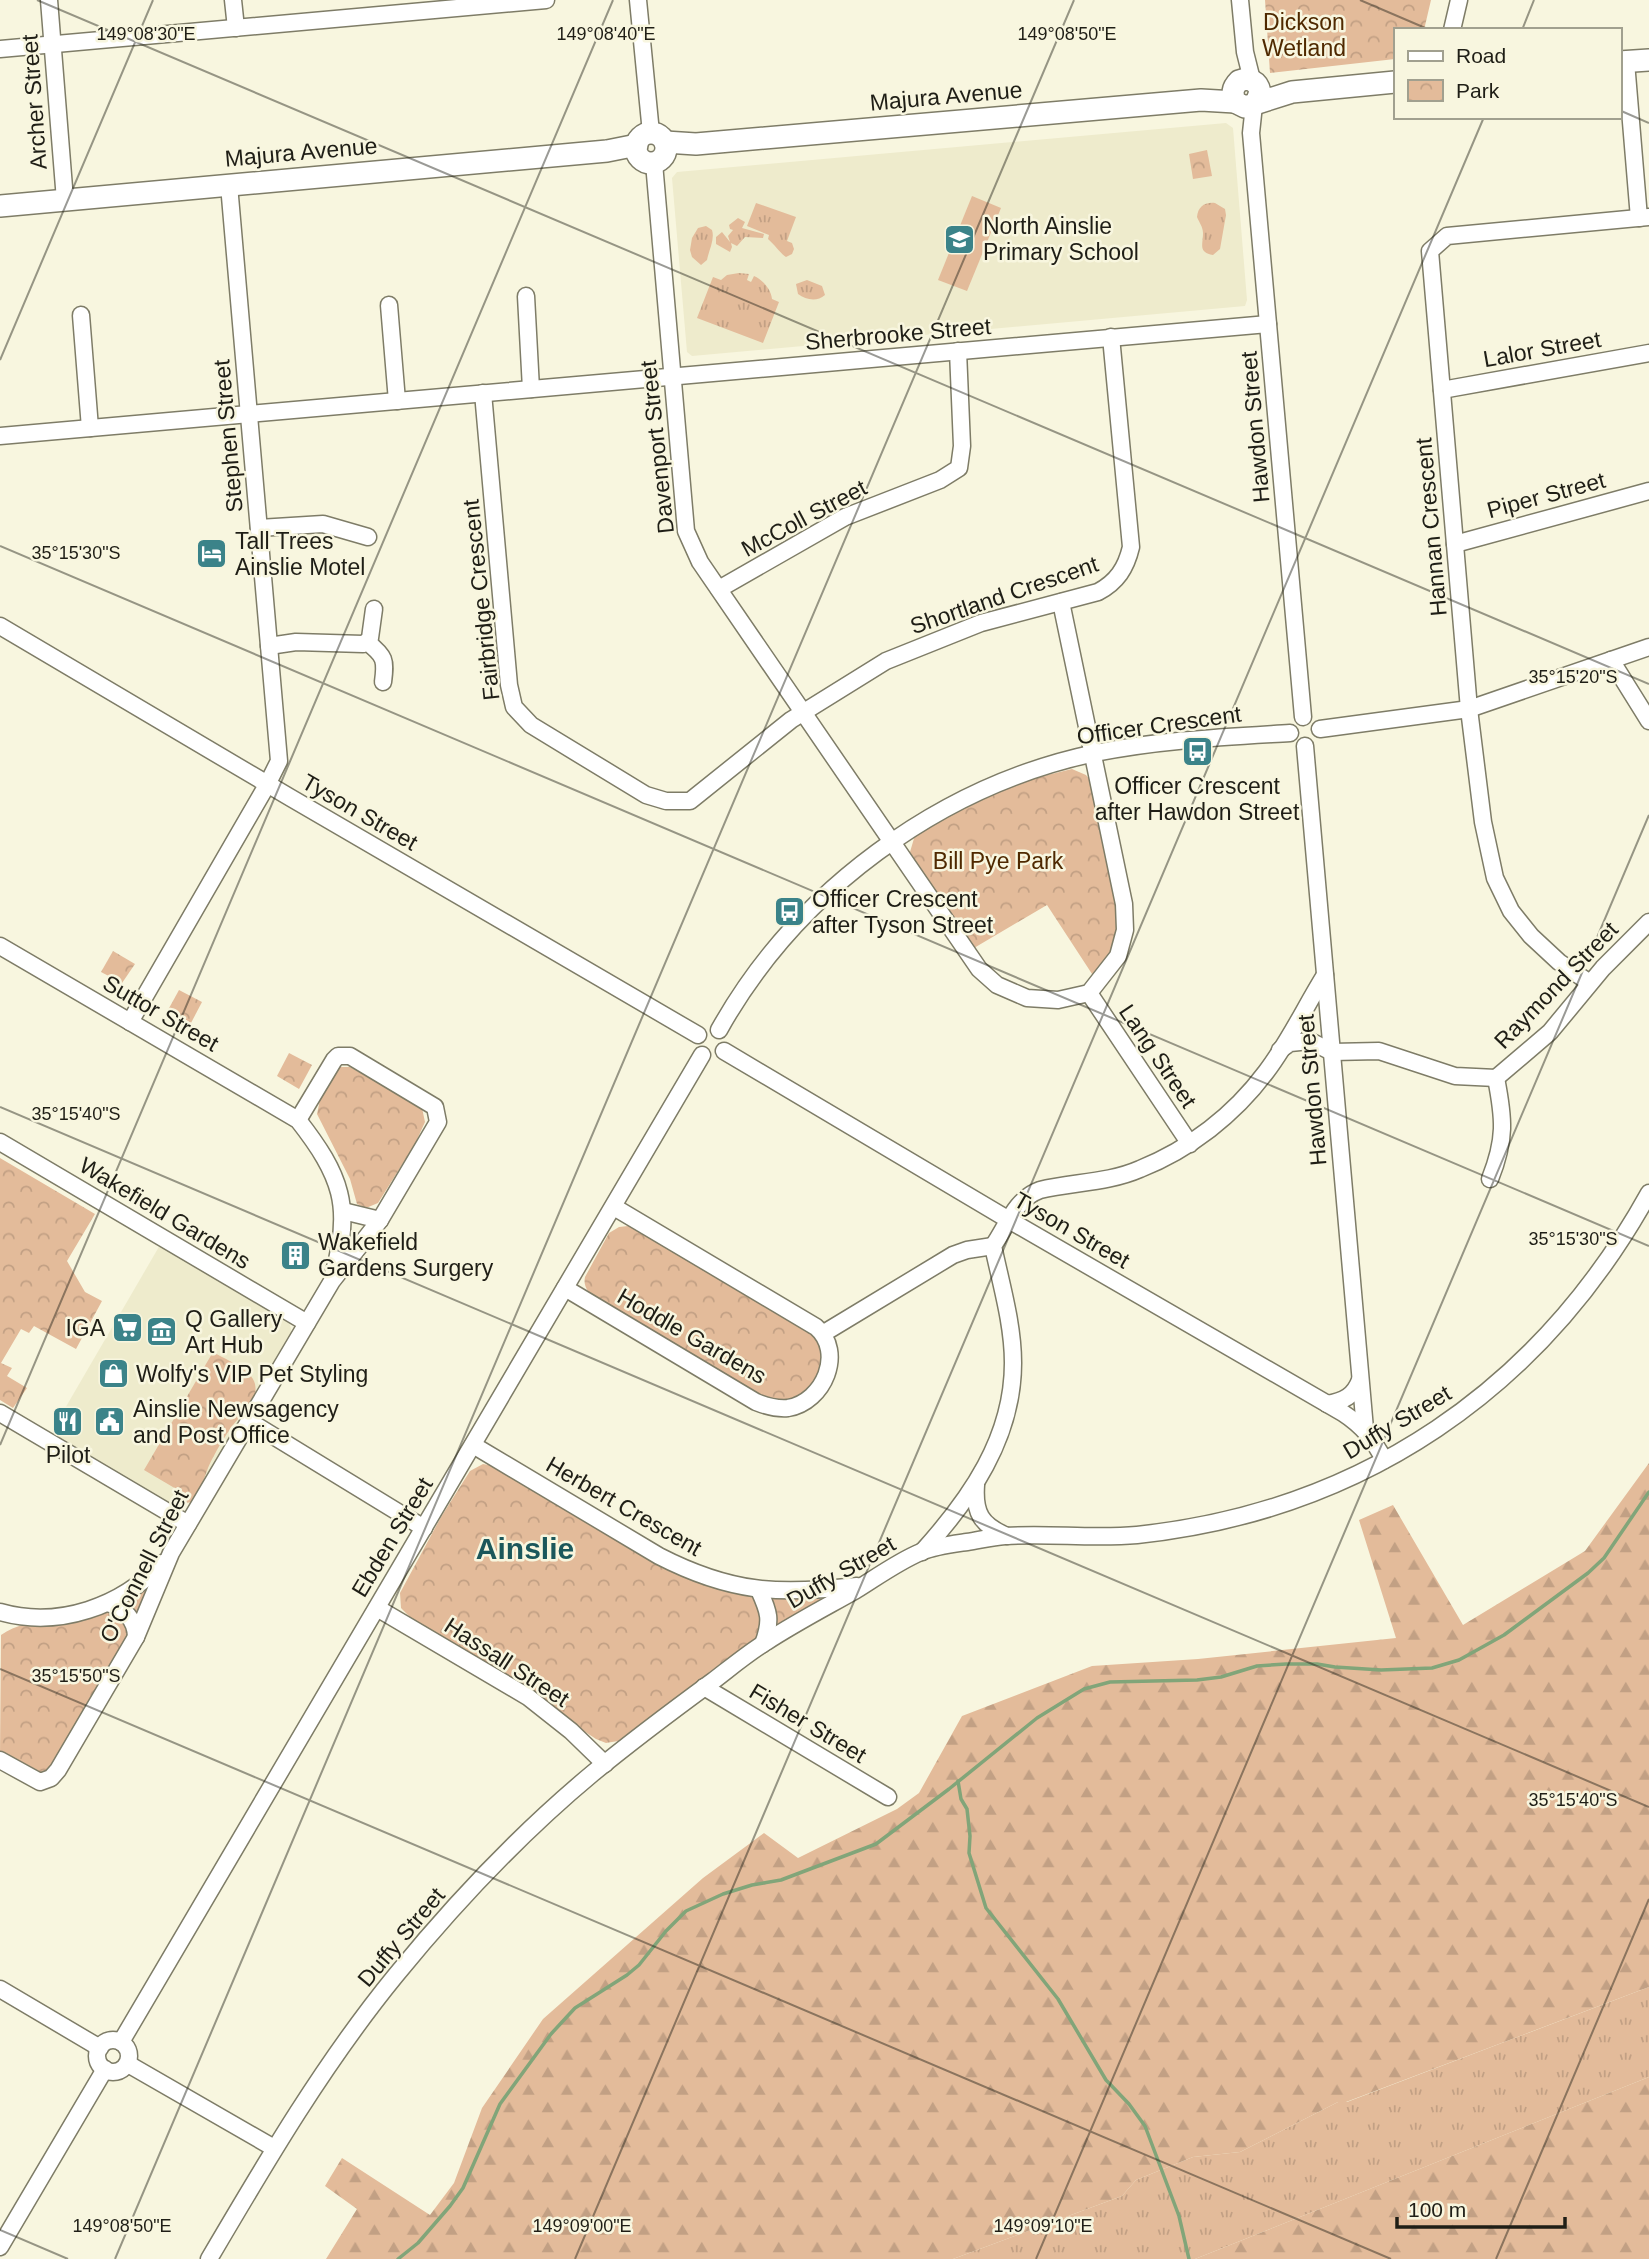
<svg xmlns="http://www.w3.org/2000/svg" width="1649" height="2259" viewBox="0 0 1649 2259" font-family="Arial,sans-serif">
<defs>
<pattern id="grass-tufts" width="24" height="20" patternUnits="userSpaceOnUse" patternTransform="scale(1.75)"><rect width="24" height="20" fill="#e3bb9a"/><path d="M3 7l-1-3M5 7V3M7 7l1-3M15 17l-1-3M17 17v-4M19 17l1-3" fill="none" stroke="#c2a084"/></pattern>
<pattern id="forest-firs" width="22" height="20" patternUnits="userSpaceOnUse" patternTransform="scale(1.75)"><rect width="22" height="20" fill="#e3bb9a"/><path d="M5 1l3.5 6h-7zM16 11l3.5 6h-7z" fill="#c2a084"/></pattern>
<pattern id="park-crowns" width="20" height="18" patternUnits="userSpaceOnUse" patternTransform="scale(1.75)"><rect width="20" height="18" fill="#e3bb9a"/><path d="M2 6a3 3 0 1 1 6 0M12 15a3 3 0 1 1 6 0" fill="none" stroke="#c2a084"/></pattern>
</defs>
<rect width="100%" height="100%" fill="#f8f6df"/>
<!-- built -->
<g fill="#eeebcc">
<polygon points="1226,123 1233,128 1247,300 1245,306 692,356 687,352 672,178 677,172"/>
<polygon points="160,1245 288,1318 291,1329 291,1336 200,1495 191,1503 173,1505 58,1439 53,1429"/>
</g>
<!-- grass -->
<g fill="url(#grass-tufts)">
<path d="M756 203 796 217 787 241 792 243 794 249 792 254 786 257C781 254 775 245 768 239L769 235 747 226Z"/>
<path d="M1215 203 1225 209 1226 215 1220 249 1213 255C1198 252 1203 245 1203 233 1203 227 1199 222 1197 217 1198 207 1204 202 1215 203Z"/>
<polygon points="738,218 745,222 742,228 764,234 763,238 745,237 737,246 731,243 732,247 730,252 716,244 716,237 722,232 730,242 728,236 733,230 730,229 729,225"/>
<path d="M706 226 712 230C715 239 709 250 707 260L701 265 692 257 690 250 692 238 698 228Z"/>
<path d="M739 273 749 274 747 280 751 282 754 276C763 280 771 289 772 299L779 302 763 343 697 318 713 277 721 280 727 275Z"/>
<path d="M807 280 822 286 825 295C817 302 806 300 798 294L796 284Z"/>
<polygon points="1649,1987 1649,2077 1195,2259 953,2259 1122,2196 1136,2180 1193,2157 1240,2152 1338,2102 1347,2102"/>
</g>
<!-- forest -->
<g fill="url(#forest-firs)">
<polygon points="1649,1463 1649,1987 1346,2102 1338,2102 1240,2152 1193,2157 1136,2180 1122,2196 953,2259 326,2259 357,2209 325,2186 342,2158 430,2215 454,2183 482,2108 543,2019 703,1878 764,1833 798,1858 897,1809 919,1793 962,1716 1092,1666 1198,1659 1396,1638 1359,1520 1393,1505 1463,1625 1585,1551"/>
<polygon points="1649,2077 1649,2259 1195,2259 1639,2081"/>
</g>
<!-- park -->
<g fill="url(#park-crowns)">
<polygon points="1265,0 1431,0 1424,30 1395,30 1395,59 1270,73"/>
<polygon points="1207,150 1212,176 1193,179 1189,154"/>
<polygon points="1072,769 1086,775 1094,785 1121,925 1111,956 1094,977 1047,905 974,948 914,862 910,852 915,835 983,798 1031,779"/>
<polygon points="113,951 135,964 122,983 101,972"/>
<polygon points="179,990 202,1002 191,1023 168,1010"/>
<polygon points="289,1053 312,1065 299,1089 277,1076"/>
<polygon points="340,1067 350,1067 422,1108 425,1122 415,1144 378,1203 366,1208 357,1204 350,1179 317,1114 321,1095"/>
<polygon points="0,1158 95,1214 67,1261 85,1292 102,1301 76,1349 34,1326 29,1333 21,1329 1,1363 12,1368 7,1376 27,1388 13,1408 0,1400"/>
<path d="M628 1226 637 1227 802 1324C807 1329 814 1334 818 1340 835 1365 812 1402 783 1403 777 1403 768 1399 761 1397L594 1298C588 1292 583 1286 585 1277L609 1233 619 1227Z"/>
<path d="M213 1352C226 1360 252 1369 255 1384 258 1399 249 1408 240 1417 229 1428 214 1454 208 1468 203 1481 201 1491 192 1502L177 1504 183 1493 144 1470Z"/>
<path d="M483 1464 499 1467 706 1585 750 1596C765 1606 762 1624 758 1639L618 1741 606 1743 596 1739 410 1617 401 1608 400 1593 441 1517 470 1471Z"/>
<path d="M151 1585 129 1640 54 1767 43 1775 0 1755 1 1635C31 1615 69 1620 103 1612 120 1607 136 1595 151 1585Z"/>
<polygon points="771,1597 820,1597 820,1601 816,1606 777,1626"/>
</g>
<!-- pitch -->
<polygon fill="#e3bb9a" points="972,196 1001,208 967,291 938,280"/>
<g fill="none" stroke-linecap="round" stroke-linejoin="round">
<!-- stream -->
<g stroke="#81a579" stroke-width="3.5">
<polyline points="958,1781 961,1799 967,1809 970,1836 969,1853 986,1908 1058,1999 1106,2080 1129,2104 1145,2126 1179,2216 1189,2259"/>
<polyline points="398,2259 418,2243 450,2206 463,2188 500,2104 551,2034 575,2008 627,1975 639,1965 666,1931 686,1911 723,1894 752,1885 781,1880 876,1844 949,1789 1037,1718 1084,1689 1110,1682 1197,1680 1221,1677 1257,1666 1286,1664 1317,1664 1335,1667 1381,1670 1432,1668 1459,1660 1504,1635 1588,1573 1604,1558 1649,1492"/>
</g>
<defs>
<g id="minor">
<polyline points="49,0 65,200"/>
<polyline points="233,0 236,28"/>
<polyline points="638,0 651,133"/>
<polyline points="1240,0 1245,52 1252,80"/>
<polyline points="1452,30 1459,0"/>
<polyline points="0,49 546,0"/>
<polyline points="1626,62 1639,218"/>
<polyline points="1254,105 1251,133 1303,717"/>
<polyline points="654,163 686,531 700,562 979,969 997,985 1027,998 1058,1000 1089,993 1118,956 1125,930 1124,904 1061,602"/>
<polyline points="526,296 531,389"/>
<polyline points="389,305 397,401"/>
<polyline points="81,315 90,428"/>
<polyline points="1442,390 1649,353"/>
<path d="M483 393 509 685 514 707 531 725 646 795 666 801H690L791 720 886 661 981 623 1098 592C1117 582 1126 568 1131 547L1111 337"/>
<polyline points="0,436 1268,324"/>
<polyline points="259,528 323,524 368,537"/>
<polyline points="1455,544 1649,491"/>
<polyline points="719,589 845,517 940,480 959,468 962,446 958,351"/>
<polyline points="0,626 291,798 698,1035"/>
<polyline points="367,642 370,638 374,609"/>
<path d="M269 646 296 642 363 644 367 642C385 656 386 660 383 682"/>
<polyline points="1611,660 1649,721"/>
<polyline points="1320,729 1469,709 1649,647"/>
<polyline points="1305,746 1365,1429"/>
<path d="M0 946 298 1120C341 1175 353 1207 333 1275"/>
<polyline points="1590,983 1559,962 1531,936 1511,911 1495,878 1483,822 1469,709 1430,251 1447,236 1649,217"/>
<polyline points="1089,993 1190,1144"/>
<polyline points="130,1022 267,785 279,761 229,185"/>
<path d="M719 1030C796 892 939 786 1095 753 1159 740 1225 737 1290 733"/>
<polyline points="1280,1050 1290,1043 1310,1041 1332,1052 1379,1051 1455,1076 1496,1078 1550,1032 1603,968 1649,922"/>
<path d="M724 1051 1009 1220 1343 1413C1363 1426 1374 1440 1384 1460"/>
<polyline points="0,1142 307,1323"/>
<path d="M1490 1179C1506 1139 1504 1119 1496 1078"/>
<polyline points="343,1211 380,1220"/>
<path d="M565 1288 756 1402C766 1406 776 1409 788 1408 824 1402 845 1352 816 1327L614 1207"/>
<polyline points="824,1333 953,1255 967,1250 993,1246"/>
<path d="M1327 1404C1344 1401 1354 1396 1360 1380"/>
<polyline points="0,1413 188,1524"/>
<polyline points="249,1421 424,1528"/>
<path d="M473 1445 659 1556C731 1593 778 1595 857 1586"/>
<path d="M976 1485C974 1513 981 1525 1007 1536"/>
<path d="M922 1552C970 1499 1013 1438 1013 1363 1013 1324 1001 1284 993 1246 1007 1226 1015 1199 1040 1190 1073 1182 1108 1183 1140 1169 1190 1149 1234 1115 1266 1072 1289 1042 1305 1007 1325 975"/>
<path d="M759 1590C769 1612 772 1620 763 1644"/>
<path d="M108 1603C124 1608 136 1620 136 1637"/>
<polyline points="377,1608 528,1697 571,1731 605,1764"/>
<path d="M0 1612C59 1629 122 1606 162 1563"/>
<polyline points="704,1687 888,1797"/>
<polyline points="0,1760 40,1782 51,1778 58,1770 136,1637 171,1553 332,1281 380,1220 438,1122 435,1107 350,1056 338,1056 334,1060 298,1120"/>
<polyline points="0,1989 100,2048"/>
<circle cx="113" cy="2056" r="16"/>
<polyline points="121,2042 702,1055"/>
<polyline points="128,2064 274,2148"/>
<polyline points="0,2247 105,2069"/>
<path d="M209 2259C266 2162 324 2063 396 1975 454 1904 522 1832 593 1773 632 1741 672 1711 713 1681 730 1668 748 1653 766 1642 795 1623 826 1607 856 1590 877 1577 899 1561 921 1552 935 1546 953 1544 967 1542 980 1540 992 1537 1005 1536 1049 1533 1093 1539 1137 1535 1362 1511 1540 1390 1649 1193"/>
</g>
<g id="major">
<polyline points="1619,62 1649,60"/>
<path d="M1256 103 1260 92C1258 81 1249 77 1239 81 1232 88 1232 93 1235 102L1245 107 1292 92 1395 82"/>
<circle cx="651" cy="148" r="15"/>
<polyline points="665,142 696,144 1201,100 1235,102"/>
<polyline points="0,206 607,151 637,145"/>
</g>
</defs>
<!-- minor casing -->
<use href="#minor" stroke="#7e7c67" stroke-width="19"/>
<!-- major casing -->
<use href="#major" stroke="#7e7c67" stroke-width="24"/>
<!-- minor -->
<use href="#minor" stroke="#fff" stroke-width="16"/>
<!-- major -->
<use href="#major" stroke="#fff" stroke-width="21"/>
</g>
<!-- ticks -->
<path fill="none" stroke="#1f1e16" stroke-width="2" stroke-opacity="0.45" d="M37 0 1649 684M1360 0 1430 30M1522 30 1534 0M1619 110 1649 123M0 360 153 0M0 546 1649 1246M0 1107 1649 1807M0 1445 613 0M0 1669 1391 2259M0 2230 68 2259M115 2259 1074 0M575 2259 1484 117M1036 2259 1649 815M1496 2259 1649 1899"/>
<!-- icons -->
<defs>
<symbol id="school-square" viewBox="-11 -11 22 22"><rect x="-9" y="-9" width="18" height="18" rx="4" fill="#3b8389" stroke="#f8f6df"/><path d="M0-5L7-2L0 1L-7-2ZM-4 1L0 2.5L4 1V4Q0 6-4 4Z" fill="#fff"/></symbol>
<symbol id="hotel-square" viewBox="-11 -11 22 22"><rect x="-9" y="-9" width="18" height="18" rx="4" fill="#3b8389" stroke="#f8f6df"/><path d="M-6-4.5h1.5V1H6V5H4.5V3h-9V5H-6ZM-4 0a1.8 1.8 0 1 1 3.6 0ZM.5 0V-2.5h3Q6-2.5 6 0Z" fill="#fff"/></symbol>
<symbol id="bus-square" viewBox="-11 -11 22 22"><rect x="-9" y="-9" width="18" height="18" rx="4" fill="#3b8389" stroke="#f8f6df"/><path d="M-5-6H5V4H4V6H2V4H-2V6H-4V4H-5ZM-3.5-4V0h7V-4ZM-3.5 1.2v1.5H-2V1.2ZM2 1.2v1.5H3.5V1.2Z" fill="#fff"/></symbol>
<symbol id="building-square" viewBox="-11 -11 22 22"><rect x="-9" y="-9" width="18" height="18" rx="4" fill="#3b8389" stroke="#f8f6df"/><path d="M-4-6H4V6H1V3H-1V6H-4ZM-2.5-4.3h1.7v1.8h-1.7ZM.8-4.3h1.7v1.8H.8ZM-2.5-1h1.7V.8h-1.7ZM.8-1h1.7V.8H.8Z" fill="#fff"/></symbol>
<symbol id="supermarket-square" viewBox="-11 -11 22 22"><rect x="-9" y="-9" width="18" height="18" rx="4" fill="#3b8389" stroke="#f8f6df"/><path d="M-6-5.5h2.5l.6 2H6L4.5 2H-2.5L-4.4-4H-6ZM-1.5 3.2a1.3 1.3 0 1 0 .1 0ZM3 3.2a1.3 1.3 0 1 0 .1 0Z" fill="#fff"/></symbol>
<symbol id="museum-square" viewBox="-11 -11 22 22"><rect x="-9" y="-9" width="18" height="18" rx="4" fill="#3b8389" stroke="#f8f6df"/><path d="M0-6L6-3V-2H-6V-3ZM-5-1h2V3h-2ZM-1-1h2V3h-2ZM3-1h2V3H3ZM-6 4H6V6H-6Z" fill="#fff"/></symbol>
<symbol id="shop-square" viewBox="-11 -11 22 22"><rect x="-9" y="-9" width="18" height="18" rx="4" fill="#3b8389" stroke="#f8f6df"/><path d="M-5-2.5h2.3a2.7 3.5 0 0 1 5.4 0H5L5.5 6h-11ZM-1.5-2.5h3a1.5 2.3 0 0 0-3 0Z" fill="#fff"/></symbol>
<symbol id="restaurant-square" viewBox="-11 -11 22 22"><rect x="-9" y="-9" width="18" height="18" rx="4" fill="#3b8389" stroke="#f8f6df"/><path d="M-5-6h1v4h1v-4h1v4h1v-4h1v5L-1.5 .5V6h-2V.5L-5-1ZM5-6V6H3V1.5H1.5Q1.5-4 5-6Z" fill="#fff"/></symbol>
<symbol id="civic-square" viewBox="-11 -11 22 22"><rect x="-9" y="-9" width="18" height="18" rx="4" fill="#3b8389" stroke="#f8f6df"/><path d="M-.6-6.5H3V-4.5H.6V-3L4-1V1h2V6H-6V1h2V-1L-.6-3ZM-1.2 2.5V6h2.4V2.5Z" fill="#fff"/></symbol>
</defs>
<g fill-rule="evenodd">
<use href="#school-square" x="942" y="222" width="35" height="35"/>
<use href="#hotel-square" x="194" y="536" width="35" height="35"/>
<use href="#bus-square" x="1180" y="734" width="35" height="35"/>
<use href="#bus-square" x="772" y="894" width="35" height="35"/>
<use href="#building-square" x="278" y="1238" width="35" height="35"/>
<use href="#supermarket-square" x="110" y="1310" width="35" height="35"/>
<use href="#museum-square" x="144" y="1314" width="35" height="35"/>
<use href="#shop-square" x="96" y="1356" width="35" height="35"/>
<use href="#restaurant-square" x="50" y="1404" width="35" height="35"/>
<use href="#civic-square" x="92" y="1404" width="35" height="35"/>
</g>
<g text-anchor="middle" stroke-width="5" stroke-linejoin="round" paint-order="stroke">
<!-- park labels -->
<g font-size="23" fill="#4f2900" stroke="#f8f6df">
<text x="1304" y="30">Dickson<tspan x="1304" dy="26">Wetland</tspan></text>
<text x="998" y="869">Bill Pye Park</text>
</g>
<!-- street labels -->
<g font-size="23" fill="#1f1e16" stroke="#f8f6df">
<text transform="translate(946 96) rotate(-5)" y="8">Majura Avenue</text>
<text transform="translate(34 102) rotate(-94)" y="8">Archer Street</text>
<text transform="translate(301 152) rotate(-5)" y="8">Majura Avenue</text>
<text transform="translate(898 334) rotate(-5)" y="8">Sherbrooke Street</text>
<text transform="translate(1542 349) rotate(-10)" y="8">Lalor Street</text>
<text transform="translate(1255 427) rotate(-95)" y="8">Hawdon Street</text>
<text transform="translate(228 436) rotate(-95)" y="8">Stephen Street</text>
<text transform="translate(657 447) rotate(-96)" y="8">Davenport Street</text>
<text transform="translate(1546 495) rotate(-15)" y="8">Piper Street</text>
<text transform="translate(804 518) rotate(-28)" y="8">McColl Street</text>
<text transform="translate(1431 527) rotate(-95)" y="8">Hannan Crescent</text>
<text transform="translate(1004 595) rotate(-19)" y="8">Shortland Crescent</text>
<text transform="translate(481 600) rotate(-96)" y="8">Fairbridge Crescent</text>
<text transform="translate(1159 725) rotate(-8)" y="8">Officer Crescent</text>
<text transform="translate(360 812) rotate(30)" y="8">Tyson Street</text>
<text transform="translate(1556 985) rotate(-46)" y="8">Raymond Street</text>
<text transform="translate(161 1013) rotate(30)" y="8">Suttor Street</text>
<text transform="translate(1158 1056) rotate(56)" y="8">Lang Street</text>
<text transform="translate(1312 1090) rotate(-95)" y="8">Hawdon Street</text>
<text transform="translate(165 1213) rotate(31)" y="8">Wakefield Gardens</text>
<text transform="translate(1072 1230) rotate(30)" y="8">Tyson Street</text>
<text transform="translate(692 1336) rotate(30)" y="8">Hoddle Gardens</text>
<text transform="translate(1397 1422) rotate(-31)" y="8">Duffy Street</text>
<text transform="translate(624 1506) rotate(30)" y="8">Herbert Crescent</text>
<text transform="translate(392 1537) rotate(-59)" y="8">Ebden Street</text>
<text transform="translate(144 1566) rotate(-63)" y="8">O'Connell Street</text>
<text transform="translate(841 1572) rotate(-30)" y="8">Duffy Street</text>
<text transform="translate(507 1662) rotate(33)" y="8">Hassall Street</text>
<text transform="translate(808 1723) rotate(31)" y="8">Fisher Street</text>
<text transform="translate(401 1937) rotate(-50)" y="8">Duffy Street</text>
</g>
<!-- poi labels -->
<g font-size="23" fill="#1f1e16" stroke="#f8f6df" text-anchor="start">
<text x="983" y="234">North Ainslie<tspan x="983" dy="26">Primary School</tspan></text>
<text x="235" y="549">Tall Trees<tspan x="235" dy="26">Ainslie Motel</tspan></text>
<text x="1197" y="794" text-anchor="middle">Officer Crescent<tspan x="1197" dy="26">after Hawdon Street</tspan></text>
<text x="812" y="907">Officer Crescent<tspan x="812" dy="26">after Tyson Street</tspan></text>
<text x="318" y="1250">Wakefield<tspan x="318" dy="26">Gardens Surgery</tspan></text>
<text x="185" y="1327">Q Gallery<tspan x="185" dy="26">Art Hub</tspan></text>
<text x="105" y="1336" text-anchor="end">IGA</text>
<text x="136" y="1382">Wolfy's VIP Pet Styling</text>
<text x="133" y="1417">Ainslie Newsagency<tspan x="133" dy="26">and Post Office</tspan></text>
<text x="68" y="1463" text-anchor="middle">Pilot</text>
</g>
<!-- district labels -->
<g font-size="30" font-weight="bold" fill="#1b575b" stroke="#f8f6df">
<text x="525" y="1559">Ainslie</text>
</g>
</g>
<g font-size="18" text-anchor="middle" fill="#1f1e16" stroke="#f8f6df" stroke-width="5" stroke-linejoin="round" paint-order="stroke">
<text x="606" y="40">149°08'40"E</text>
<text x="1067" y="40">149°08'50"E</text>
<text x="146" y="40">149°08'30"E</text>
<text x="76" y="559">35°15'30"S</text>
<text x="1573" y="683">35°15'20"S</text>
<text x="76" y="1120">35°15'40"S</text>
<text x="1573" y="1245">35°15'30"S</text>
<text x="76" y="1682">35°15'50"S</text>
<text x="1573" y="1806">35°15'40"S</text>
<text x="122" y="2232">149°08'50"E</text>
<text x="582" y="2232">149°09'00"E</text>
<text x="1043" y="2232">149°09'10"E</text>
</g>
<!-- legend -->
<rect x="1394" y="28" width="228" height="91" fill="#f8f6df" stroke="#a1a08f" stroke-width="2"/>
<rect x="1408" y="51" width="35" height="10" fill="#ffffff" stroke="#a1a08f" stroke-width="2"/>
<text x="1456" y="63" font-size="21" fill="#1f1e16">Road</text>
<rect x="1408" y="80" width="35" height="21" fill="url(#park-crowns)" stroke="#a1a08f" stroke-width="2"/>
<text x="1456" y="98" font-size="21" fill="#1f1e16">Park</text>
<!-- scale -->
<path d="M1397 2217v10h168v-10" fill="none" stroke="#1f1e16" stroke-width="3.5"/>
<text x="1408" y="2217" font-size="21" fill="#1f1e16" stroke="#f8f6df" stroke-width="5" paint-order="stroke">100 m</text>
</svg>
